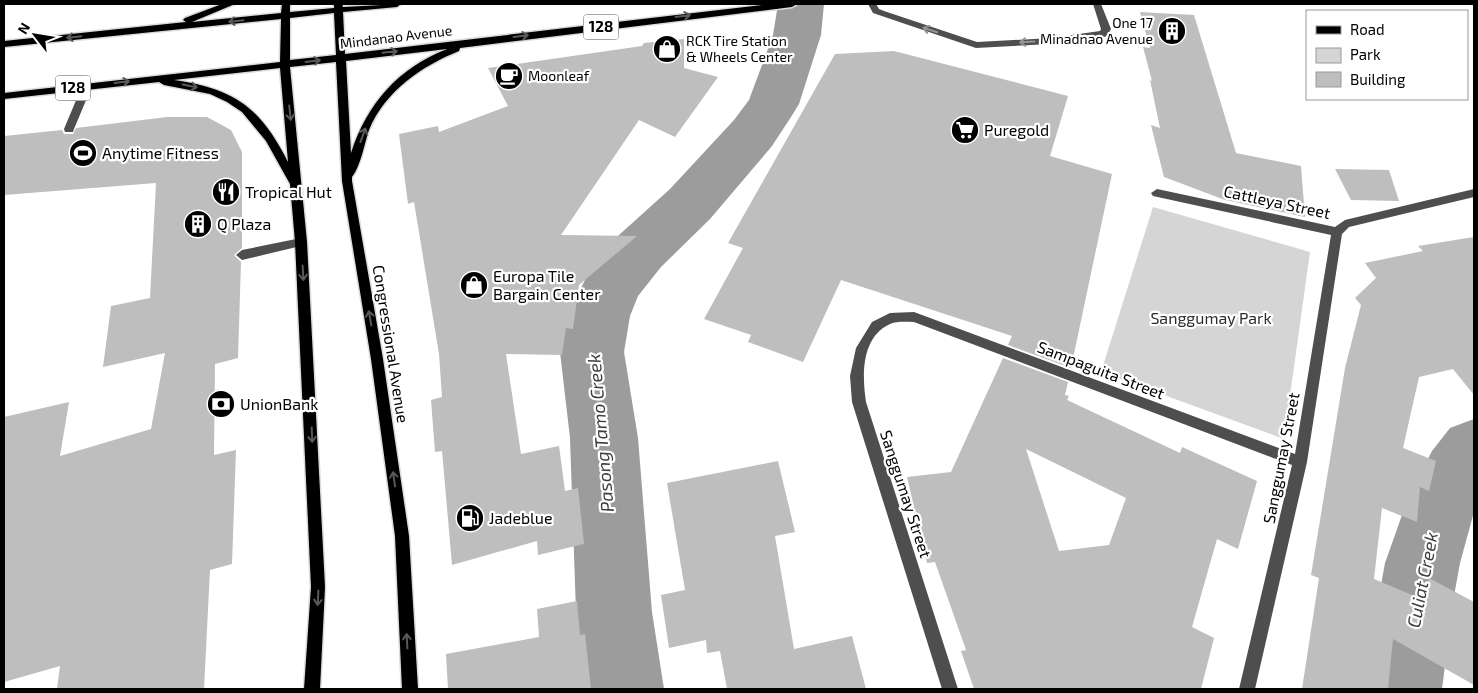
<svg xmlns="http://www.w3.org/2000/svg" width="1478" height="693" viewBox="0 0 1478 693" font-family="'Exo 2',sans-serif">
<rect width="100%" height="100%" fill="#fff"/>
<!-- green -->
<polygon fill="#d5d5d5" points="1153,207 1310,252 1284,439 1101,372"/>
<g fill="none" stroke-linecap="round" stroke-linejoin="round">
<!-- river -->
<g fill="#9c9c9c" fill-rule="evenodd">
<polygon points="778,4 824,4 821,35 799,104 791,117 772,146 710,219 661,267 638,296 630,316 624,352 638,438 652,612 664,689 584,689 576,612 570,438 560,352 568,316 591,267 619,235 670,189 734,120 749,100 773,35"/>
<polygon points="1474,419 1474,512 1460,563 1454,596 1442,689 1362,689 1385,563 1407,501 1432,451 1450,428"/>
</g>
</g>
<!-- building -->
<g fill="#bebebe" fill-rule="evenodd">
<polygon points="1140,12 1194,15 1236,153 1301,166 1305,217 1225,200 1164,177 1151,125 1160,128 1150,80 1152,81 1143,47 1150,48"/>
<polygon points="684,39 684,68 718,77 675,137 639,120 561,235 637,236 579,285 573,329 566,328 562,355 506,354 521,454 559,446 565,491 578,488 584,544 538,555 537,541 452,565 442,451 435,452 431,400 442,397 439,354 414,202 408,204 399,134 438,126 439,132 508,106 488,68 642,46 644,43"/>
<polygon points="894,51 1068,96 1050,156 1112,174 1071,368 1008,345 1012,336 841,280 803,362 748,342 751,335 704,319 743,248 728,243 835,54"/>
<polygon points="167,117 207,117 231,130 242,152 242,248 234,255 241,262 238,358 215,364 214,455 236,450 232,564 210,570 204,689 57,689 60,666 4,682 4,417 69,402 60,456 151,429 165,353 103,367 111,306 150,298 156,183 4,195 4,136 62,130 64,134 73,134 76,128"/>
<polygon points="1335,169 1389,170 1399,201 1351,200"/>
<polygon points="1474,237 1474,395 1453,369 1419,377 1403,448 1436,461 1429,491 1420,487 1417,522 1382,508 1374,579 1424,600 1429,578 1474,602 1474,685 1393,639 1388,689 1302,689 1319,578 1311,575 1345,368 1361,305 1355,298 1376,278 1365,263 1423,251 1418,246"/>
<path d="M1003 358 1068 382 1065 395 1069 396 1067 400 1180 453 1182 447 1257 481 1238 549 1217 539 1192 627 1214 638 1201 689H974L961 651 966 650 935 562 927 563 907 477 951 472ZM1026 449 1126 498 1109 545 1059 551Z"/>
<polygon points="778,461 795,532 775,536 794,649 852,636 866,689 727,689 720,651 707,653 706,640 669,648 661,595 685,590 667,483"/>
<polygon points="577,601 580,635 585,634 591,689 448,689 446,654 539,637 537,609"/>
</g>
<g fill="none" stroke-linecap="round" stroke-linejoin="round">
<defs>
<path id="major" d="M222 4H235L192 22 281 13 282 4H290V12L334 8V4H342L343 7 401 4 397 7 343 12 345 54 771 4H797L792 7 460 48 459 51C422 66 385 91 369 130 364 145 361 165 352 177V181L383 359 409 536 418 689H402L395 536 371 359 342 181 336 62 290 67 307 242 325 587 320 689H304L311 587 295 242 290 184 266 141 242 112 227 102 210 94 164 85 159 82 4 99V93L280 62 281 19 4 47V41L186 22 183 20 185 18ZM334 13 336 55 290 60V18ZM447 49C398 68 367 104 351 153L346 61ZM280 68 288 162C260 107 235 89 174 80Z"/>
</defs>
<!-- major casing -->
<use href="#major" stroke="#dbdbdb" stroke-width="3"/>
<!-- minor -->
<g fill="#4e4e4e" fill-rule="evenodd">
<polygon points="868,4 876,4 879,9 884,11 977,42 1051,38 1100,31 1101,29 1093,4 1101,4 1111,29 1107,36 1104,37 1051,44 976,48 873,13"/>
<polygon points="87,83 92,86 74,129 73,132 65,132 64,129 82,86"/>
<path d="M1157 189 1335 227 1345 220 1474 189V197L1349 227 1342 234 1307 462 1255 689H1239L1292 465 914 322C906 322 897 321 890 324 861 337 862 376 866 402L958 689H942L852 402 850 376 856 348 872 322 890 313 914 312 1295 454 1331 235 1153 196 1151 193Z"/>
<polygon points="301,238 307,242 305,245 242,260 236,255 242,250"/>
</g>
<!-- major -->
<use href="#major" fill="#000" fill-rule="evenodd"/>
</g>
<!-- one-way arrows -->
<defs><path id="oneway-shaft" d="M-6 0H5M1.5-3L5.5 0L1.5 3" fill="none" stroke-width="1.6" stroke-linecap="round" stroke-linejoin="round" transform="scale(1.25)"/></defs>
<g stroke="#595959">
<use href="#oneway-shaft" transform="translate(683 16) rotate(-7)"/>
<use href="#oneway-shaft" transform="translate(236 21) rotate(174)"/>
<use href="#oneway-shaft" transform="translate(521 36) rotate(-7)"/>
<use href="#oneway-shaft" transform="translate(74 37) rotate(174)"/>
<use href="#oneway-shaft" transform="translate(390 52) rotate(-6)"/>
<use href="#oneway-shaft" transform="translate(313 61) rotate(-7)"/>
<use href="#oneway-shaft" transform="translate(122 82) rotate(-7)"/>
<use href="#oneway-shaft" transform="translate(190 86) rotate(11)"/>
<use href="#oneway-shaft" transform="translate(290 113) rotate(84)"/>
<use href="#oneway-shaft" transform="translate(363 135) rotate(-70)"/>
<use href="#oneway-shaft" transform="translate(303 273) rotate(87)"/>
<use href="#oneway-shaft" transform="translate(370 318) rotate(-100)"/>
<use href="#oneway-shaft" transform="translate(312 435) rotate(88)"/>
<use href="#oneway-shaft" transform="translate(394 479) rotate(-98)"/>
<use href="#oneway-shaft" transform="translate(318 598) rotate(93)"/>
<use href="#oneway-shaft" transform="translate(407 641) rotate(-93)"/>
</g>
<g stroke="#959595">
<use href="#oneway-shaft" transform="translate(930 30) rotate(-162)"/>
<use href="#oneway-shaft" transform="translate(1027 42) rotate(177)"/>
</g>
<!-- icons -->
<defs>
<symbol id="building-disc" viewBox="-11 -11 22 22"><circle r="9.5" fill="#000" stroke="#fff"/><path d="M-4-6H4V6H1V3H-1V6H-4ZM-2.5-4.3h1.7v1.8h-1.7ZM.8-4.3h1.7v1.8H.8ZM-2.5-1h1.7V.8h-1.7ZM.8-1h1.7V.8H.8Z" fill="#fff"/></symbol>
<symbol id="shop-disc" viewBox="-11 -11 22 22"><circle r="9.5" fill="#000" stroke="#fff"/><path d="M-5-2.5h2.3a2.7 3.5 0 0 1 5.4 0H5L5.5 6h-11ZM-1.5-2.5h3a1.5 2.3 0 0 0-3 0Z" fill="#fff"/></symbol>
<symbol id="cafe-disc" viewBox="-11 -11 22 22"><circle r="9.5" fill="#000" stroke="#fff"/><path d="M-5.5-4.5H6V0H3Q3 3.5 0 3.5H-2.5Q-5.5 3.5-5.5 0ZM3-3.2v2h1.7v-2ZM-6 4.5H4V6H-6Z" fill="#fff"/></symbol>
<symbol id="supermarket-disc" viewBox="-11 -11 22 22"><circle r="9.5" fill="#000" stroke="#fff"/><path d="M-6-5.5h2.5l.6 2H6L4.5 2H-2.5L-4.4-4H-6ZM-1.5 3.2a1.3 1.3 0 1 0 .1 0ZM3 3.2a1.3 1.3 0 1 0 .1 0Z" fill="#fff"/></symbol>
<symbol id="stadium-disc" viewBox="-11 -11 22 22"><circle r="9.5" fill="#000" stroke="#fff"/><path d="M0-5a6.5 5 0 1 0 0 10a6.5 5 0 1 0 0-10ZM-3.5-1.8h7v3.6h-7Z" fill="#fff"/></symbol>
<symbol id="restaurant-disc" viewBox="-11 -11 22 22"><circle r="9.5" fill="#000" stroke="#fff"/><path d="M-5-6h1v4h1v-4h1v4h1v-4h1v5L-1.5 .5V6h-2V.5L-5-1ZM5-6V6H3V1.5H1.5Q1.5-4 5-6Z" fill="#fff"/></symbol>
<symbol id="bank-disc" viewBox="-11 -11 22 22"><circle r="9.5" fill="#000" stroke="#fff"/><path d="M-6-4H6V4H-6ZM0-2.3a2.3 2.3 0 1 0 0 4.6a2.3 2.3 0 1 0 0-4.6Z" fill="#fff"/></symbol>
<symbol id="fuel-disc" viewBox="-11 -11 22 22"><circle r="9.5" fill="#000" stroke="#fff"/><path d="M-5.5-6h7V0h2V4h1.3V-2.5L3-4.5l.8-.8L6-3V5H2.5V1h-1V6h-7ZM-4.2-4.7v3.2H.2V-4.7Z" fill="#fff"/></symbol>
</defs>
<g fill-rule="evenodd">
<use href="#building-disc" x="1156" y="15" width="32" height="32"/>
<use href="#shop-disc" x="651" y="33" width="32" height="32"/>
<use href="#cafe-disc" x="493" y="60" width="32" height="32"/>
<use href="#supermarket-disc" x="949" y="114" width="32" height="32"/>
<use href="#stadium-disc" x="67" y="137" width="32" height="32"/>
<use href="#restaurant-disc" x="210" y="176" width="32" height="32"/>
<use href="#building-disc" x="182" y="208" width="32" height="32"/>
<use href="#shop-disc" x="458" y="269" width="32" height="32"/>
<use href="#bank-disc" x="205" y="388" width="32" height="32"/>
<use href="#fuel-disc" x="454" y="502" width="32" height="32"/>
</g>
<g text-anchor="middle" stroke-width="4.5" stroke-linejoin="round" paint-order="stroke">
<!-- far-poi labels -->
<g font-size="14" fill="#000" stroke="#fff" text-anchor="start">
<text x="1153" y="28" text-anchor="end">One 17<tspan x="1153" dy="16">Minadnao Avenue</tspan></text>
<text x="686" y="46">RCK Tire Station<tspan x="686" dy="16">&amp; Wheels Center</tspan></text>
<text x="528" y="81">Moonleaf</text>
</g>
<!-- far-street labels -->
<g font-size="14" fill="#000" stroke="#fff">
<text transform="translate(396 37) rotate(-7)" y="5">Mindanao Avenue</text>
</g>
<!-- shield labels -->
<g fill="#fff" stroke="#4c4c4c" stroke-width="1">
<rect x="583.5" y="14.5" width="35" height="25" rx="4"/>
<rect x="55.5" y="75.5" width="35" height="25" rx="4"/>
</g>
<g font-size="15" font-weight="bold" fill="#000">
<text x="601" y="32">128</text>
<text x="73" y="93">128</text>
</g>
<!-- poi labels -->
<g font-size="16" fill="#000" stroke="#fff" text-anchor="start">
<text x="984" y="136">Puregold</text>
<text x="102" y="159">Anytime Fitness</text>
<text x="245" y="198">Tropical Hut</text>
<text x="217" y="230">Q Plaza</text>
<text x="493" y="282">Europa Tile<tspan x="493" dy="18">Bargain Center</tspan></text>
<text x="240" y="410">UnionBank</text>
<text x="489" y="524">Jadeblue</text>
</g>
<!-- street labels -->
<g font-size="16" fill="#000" stroke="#fff">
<text transform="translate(1277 202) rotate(12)" y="6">Cattleya Street</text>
<text transform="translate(391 344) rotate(81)" y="6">Congressional Avenue</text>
<text transform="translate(1101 370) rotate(21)" y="6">Sampaguita Street</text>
<text transform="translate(1281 458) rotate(-79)" y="6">Sanggumay Street</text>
<text transform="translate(906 494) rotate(72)" y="6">Sanggumay Street</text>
</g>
<!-- park labels -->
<g font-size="16" fill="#2c2c2c" stroke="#fff">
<text x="1211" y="324">Sanggumay Park</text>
</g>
<!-- water labels -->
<g font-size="18" font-style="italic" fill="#3d3d3d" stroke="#fff">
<text transform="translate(601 433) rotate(-95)" y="6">Pasong Tamo Creek</text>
<text transform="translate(1423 580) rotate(-79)" y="6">Culiat Creek</text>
</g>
</g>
<!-- border -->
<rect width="1478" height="693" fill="none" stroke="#000000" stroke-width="10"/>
<!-- legend -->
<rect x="1306" y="10" width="162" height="90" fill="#ffffff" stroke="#999999"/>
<rect x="1316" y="26" width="25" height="8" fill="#000000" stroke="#999999"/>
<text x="1350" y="35" font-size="15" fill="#000000">Road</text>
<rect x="1316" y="48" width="25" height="15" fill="#d5d5d5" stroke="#999999"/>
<text x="1350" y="60" font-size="15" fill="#000000">Park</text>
<rect x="1316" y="72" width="25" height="15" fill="#bebebe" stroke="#999999"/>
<text x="1350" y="85" font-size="15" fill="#000000">Building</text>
<!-- north arrow -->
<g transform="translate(35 35) rotate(301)" stroke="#ffffff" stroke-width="4" paint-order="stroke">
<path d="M0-4L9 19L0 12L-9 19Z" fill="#000000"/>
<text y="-8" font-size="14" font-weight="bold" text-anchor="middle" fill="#000000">N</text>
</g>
</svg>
